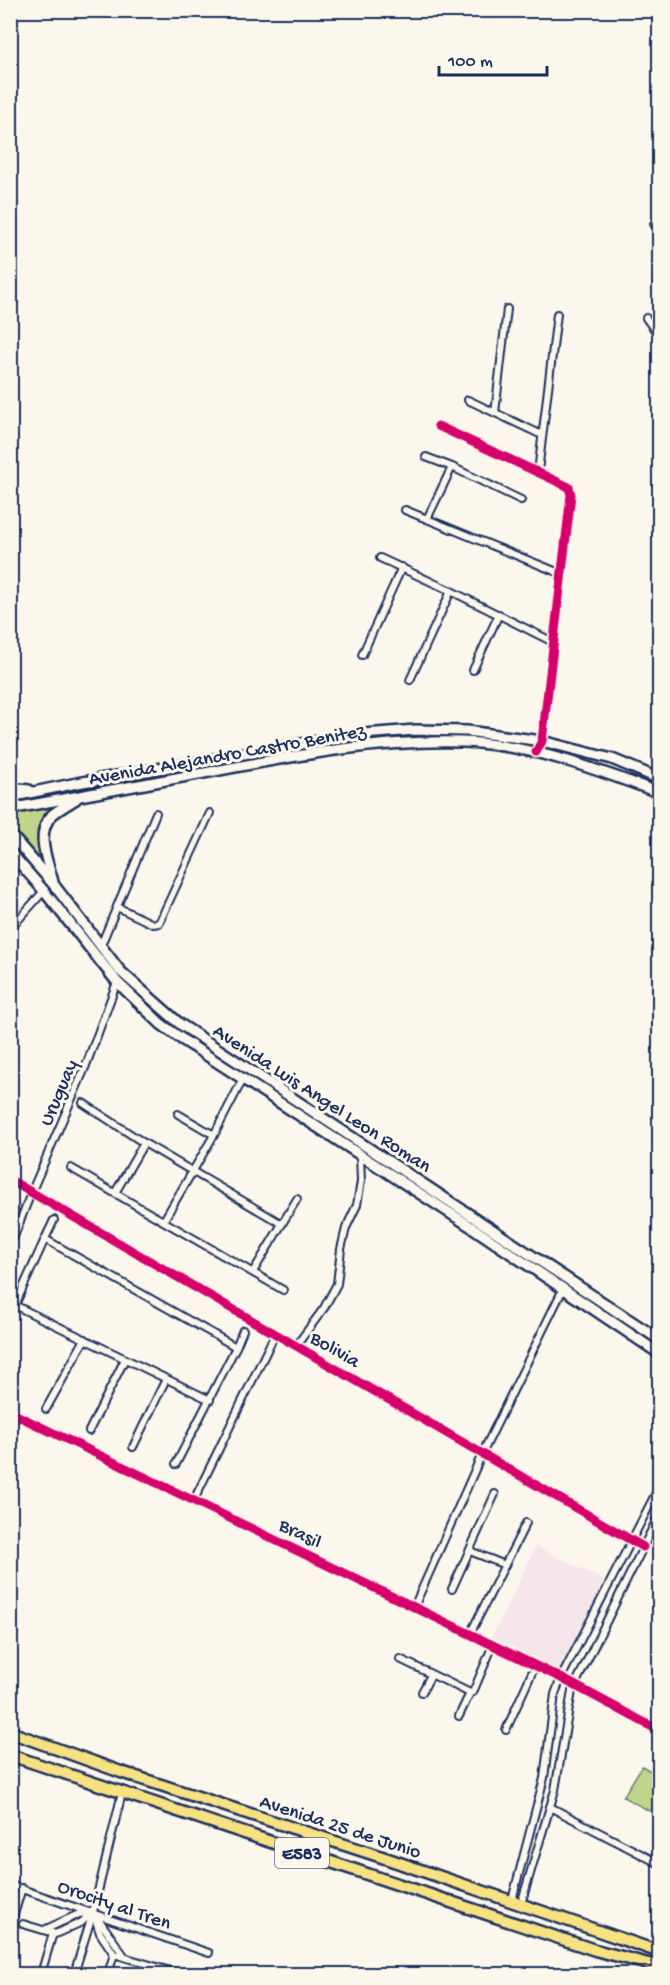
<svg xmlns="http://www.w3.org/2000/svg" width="670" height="1985" viewBox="0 0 670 1985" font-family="'Gochi Hand',sans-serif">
<rect width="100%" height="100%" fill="#fbf7ec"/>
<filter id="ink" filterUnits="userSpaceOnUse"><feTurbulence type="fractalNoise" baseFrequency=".0167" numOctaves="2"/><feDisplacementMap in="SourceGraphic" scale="12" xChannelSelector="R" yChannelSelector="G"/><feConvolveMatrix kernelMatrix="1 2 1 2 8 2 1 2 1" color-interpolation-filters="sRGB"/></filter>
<g filter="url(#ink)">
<!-- built -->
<polygon fill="#f5e6eb" points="536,1546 605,1581 560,1671 492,1637"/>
<!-- green -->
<g fill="#c0d58a" stroke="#6e8274" stroke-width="1.5">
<polygon points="62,803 43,824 43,863 11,824 10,812"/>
<polygon points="642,1766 659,1776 659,1810 657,1815 623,1797"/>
</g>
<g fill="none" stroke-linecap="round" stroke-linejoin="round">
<defs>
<g id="minor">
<polyline points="654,224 660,226"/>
<polyline points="646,318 660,337"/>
<polyline points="468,400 542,435"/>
<polyline points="495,413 507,309"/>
<polyline points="438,426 569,487 571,495 542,741 536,752"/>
<polyline points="426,457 452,467 521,500"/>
<polyline points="538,472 557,314"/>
<polyline points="405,510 562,574"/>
<polyline points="427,519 452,467"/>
<polyline points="380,558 451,591 553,642"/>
<polyline points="362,655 402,567"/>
<polyline points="473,670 499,614"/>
<polyline points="410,680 451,591"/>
<polyline points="117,907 153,924 159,923 210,813"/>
<polyline points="10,929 44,891"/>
<polyline points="101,945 156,813"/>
<polyline points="83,1103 144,1143 282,1224"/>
<polyline points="178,1114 214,1135"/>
<polyline points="71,1168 283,1290"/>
<polyline points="10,1180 643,1547"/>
<polyline points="115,1193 144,1143"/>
<polyline points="164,1220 214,1135 243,1079"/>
<polyline points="45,1239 54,1220"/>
<polyline points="10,1247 31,1193 85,1068 117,982"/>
<polyline points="253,1272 297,1199"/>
<polyline points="10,1303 210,1400"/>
<polyline points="15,1305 45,1239 236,1347 176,1464"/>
<polyline points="296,1346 324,1308 337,1284 341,1249 346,1228 357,1205 361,1181 360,1156"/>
<polyline points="236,1347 243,1330"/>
<polyline points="46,1409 85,1339"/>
<polyline points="10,1412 561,1678 660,1731"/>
<polyline points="89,1431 125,1359"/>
<polyline points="133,1447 166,1379"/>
<polyline points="194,1500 275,1334"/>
<polyline points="470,1551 505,1565"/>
<polyline points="452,1589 495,1494"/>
<polyline points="414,1607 482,1454 563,1289"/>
<polyline points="470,1634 526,1523"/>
<polyline points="400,1659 470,1693 473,1692 493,1645"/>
<polyline points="422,1692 431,1675"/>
<polyline points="459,1716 470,1693"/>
<polyline points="506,1730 535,1666"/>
<polyline points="550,1807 660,1864"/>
<polyline points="10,1885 209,1953"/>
<polyline points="512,1900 544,1778 555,1694 561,1678 660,1485"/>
<polyline points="521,1904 555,1790 572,1691 660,1513"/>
<polyline points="93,1912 100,1933 114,1954 180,1974"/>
<polyline points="97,1917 125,1957"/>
<polyline points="23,1924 53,1933 41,1974"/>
<polyline points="10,1928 22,1888"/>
<polyline points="44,1930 79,1914 92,1912"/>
<polyline points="53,1935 82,1922 90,1914"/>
<polyline points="74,1974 93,1912 122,1793"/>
<polyline points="108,1974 114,1954"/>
</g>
<g id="secondary">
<polyline points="10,788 29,790"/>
<polyline points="10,797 77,783 313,742 363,734 416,730 467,731 542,741 612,759 660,779"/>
<path d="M10 809C73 797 135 786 198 774 285 758 373 739 463 742 532 745 596 769 660 793"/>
<polyline points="10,834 54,885 120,971 180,1024 660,1340"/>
<polyline points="10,852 44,891 117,982 161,1024 183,1040 473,1228 660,1354"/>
<path d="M53 882C48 861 34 834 52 815 59 809 68 804 76 799"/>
</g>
<g id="primary">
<polyline points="10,1732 121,1772 385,1858 660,1952"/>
<polyline points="10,1755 595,1950 660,1967"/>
</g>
</defs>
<!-- minor casing -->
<use href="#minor" stroke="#1b2f5e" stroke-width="10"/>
<!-- secondary casing -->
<use href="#secondary" stroke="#1b2f5e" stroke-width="14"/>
<!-- primary casing -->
<use href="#primary" stroke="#1b2f5e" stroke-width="15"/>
<!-- minor -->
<use href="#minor" stroke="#fbf7ec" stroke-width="6"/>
<!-- secondary -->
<use href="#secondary" stroke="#fbf7ec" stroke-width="9"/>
<!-- primary -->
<use href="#primary" stroke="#f7e281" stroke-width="10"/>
<defs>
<g id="cycleway">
<polyline points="438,426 569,487 571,495 542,741 536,752"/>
<polyline points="10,1180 643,1547"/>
<polyline points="10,1412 561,1678 660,1731"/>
</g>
</defs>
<!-- cycleway casing -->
<use href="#cycleway" stroke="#fbf7ec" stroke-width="13"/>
<!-- cycleway -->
<use href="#cycleway" stroke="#d6006c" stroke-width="9"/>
</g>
</g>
<g text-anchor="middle" stroke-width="6" stroke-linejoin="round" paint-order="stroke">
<!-- shield labels -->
<rect fill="#fbf7ec" stroke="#5e6b89" stroke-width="1.5" x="275" y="1838" width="54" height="30" rx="4.5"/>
<g font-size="18" font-weight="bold" fill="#1b2f5e">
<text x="302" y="1859">E583</text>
</g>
<!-- street labels -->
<g font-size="20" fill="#1b2f5e" stroke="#fbf7ec">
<text transform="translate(227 753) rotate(-10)" y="7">Avenida Alejandro Castro Benitez</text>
<text transform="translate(57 1092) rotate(-67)" y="7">Uruguay</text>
<text transform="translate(323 1097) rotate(33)" y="7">Avenida Luis Angel Leon Roman</text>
<text transform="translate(336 1348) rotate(30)" y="7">Bolivia</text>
<text transform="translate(301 1532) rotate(26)" y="7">Brasil</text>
<text transform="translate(341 1825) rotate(18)" y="7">Avenida 25 de Junio</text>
<text transform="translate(115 1903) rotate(19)" y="7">Orocity al Tren</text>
</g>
</g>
<!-- margin -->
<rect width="670" height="1985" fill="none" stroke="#fbf7ec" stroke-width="36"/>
<rect x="18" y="18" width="634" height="1949" fill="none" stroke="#1b2f5e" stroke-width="2" filter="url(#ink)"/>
<!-- scale -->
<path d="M439 66v9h108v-9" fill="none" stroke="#1b2f5e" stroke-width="3"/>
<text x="448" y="66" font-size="18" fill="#1b2f5e" stroke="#fbf7ec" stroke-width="4.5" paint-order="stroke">100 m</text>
</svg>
